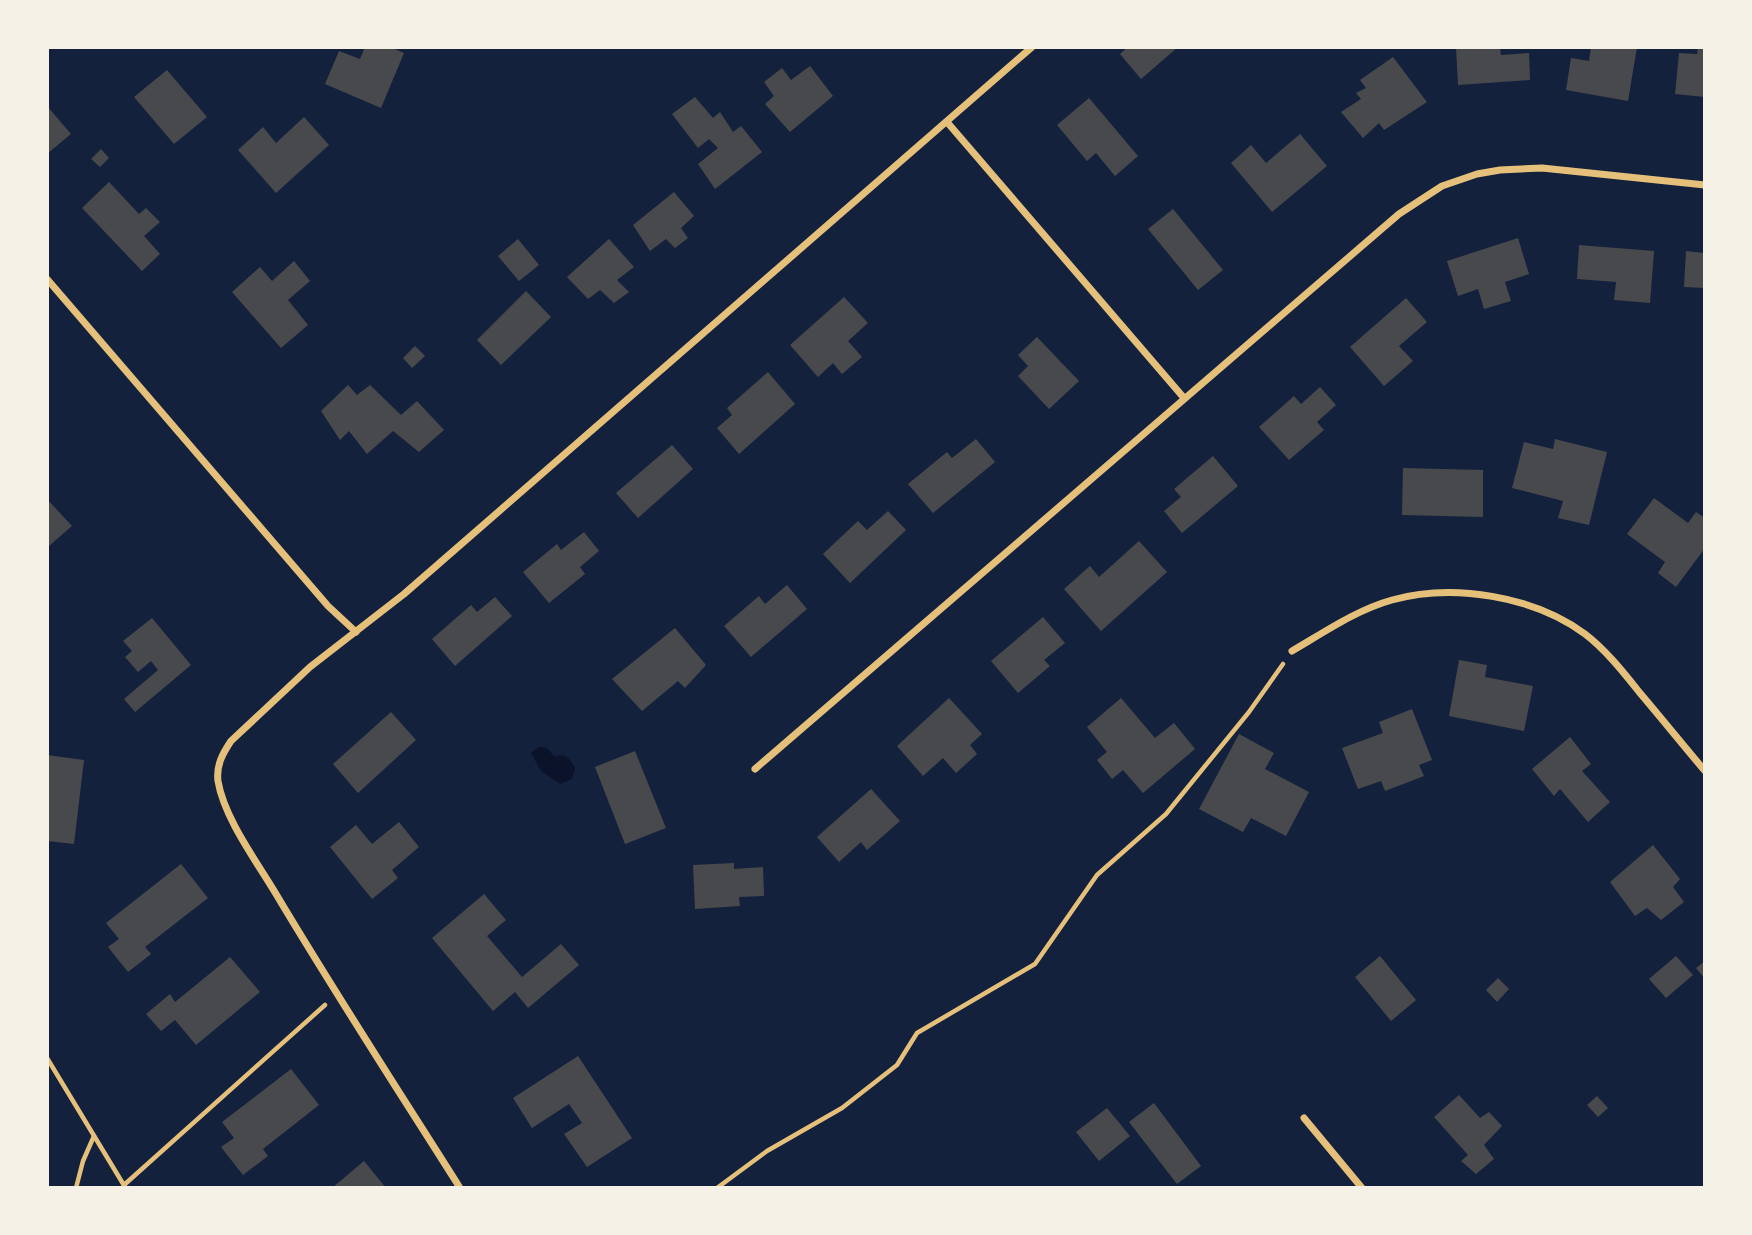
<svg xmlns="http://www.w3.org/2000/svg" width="1752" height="1235" viewBox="0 0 1752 1235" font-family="Commissioner,sans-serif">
<rect width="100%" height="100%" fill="#14213d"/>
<!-- water -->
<path fill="#0b132b" d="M539 747 547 748 554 756C566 754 569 757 575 768L572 779 560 784 541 771 531 753Z"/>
<!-- building -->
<g fill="#48494c">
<polygon points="365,47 390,47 404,53 381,108 325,84 339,51 360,59"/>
<polygon points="1128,47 1178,47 1141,79 1120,54"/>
<polygon points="1456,47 1500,47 1501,55 1529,53 1530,80 1458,85"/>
<polygon points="1591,47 1637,47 1628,101 1566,90 1571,58 1589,61"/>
<polygon points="1698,47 1705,47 1705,97 1675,94 1679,53 1697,54"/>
<polygon points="1393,57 1427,102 1384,130 1379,123 1363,138 1341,112 1361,99 1356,93 1366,88 1360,80"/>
<polygon points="810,66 833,96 790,132 765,104 774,96 764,82 782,68 791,80"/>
<polygon points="167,70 207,117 174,144 134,97"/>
<polygon points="695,97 713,118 720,112 733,132 741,126 762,152 715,189 698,164 718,148 709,139 698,148 672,114"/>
<polygon points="1089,98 1138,156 1115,176 1096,153 1087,161 1057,125"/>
<polygon points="47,106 71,134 47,154"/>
<polygon points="304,117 329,145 276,193 238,150 263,127 276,143"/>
<polygon points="1300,134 1327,166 1272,212 1231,163 1251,145 1266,163"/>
<polygon points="101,149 109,158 100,167 91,159"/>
<polygon points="109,182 139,214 146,208 160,222 144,236 160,254 142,271 82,208"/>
<polygon points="674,192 694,216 681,228 688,238 675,248 666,239 650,251 633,225"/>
<polygon points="1173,209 1223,270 1198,290 1148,229"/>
<polygon points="1518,238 1529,274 1505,282 1511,301 1484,309 1478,289 1458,296 1447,261"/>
<polygon points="518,239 539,265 519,281 498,256"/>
<polygon points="609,239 634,267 617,280 629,292 614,303 600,290 588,299 567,277"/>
<polygon points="1579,245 1654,251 1650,303 1614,300 1616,282 1577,279"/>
<polygon points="1686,251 1705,253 1705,288 1684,287"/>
<polygon points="294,261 310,281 288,300 308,325 281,348 232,292 260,267 272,281"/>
<polygon points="526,291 551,317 501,365 477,340"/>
<polygon points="844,297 868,323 848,341 862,357 842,374 833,363 818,377 790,345"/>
<polygon points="1406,298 1427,322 1399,346 1413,361 1384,386 1350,347"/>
<polygon points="1037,337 1079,381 1049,409 1018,376 1028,366 1018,355"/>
<polygon points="415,346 425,356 412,368 403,358"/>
<polygon points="768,372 795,404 739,454 717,428 732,415 727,408"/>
<polygon points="348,385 357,395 370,385 401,415 417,401 444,430 419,452 393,431 367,454 349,431 340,440 321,411"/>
<polygon points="1320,387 1336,405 1317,422 1324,430 1289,460 1259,427 1294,396 1301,404"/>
<polygon points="976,439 995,462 933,513 908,484 947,452 952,458"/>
<polygon points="1555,439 1607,452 1589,525 1558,518 1563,501 1512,488 1524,442 1553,449"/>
<polygon points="672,445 693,469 638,518 616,493"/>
<polygon points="1213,456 1238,486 1182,533 1164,511 1181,497 1174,489"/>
<polygon points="1403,468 1483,470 1483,517 1402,515"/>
<polygon points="1654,498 1688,523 1696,512 1705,518 1705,548 1676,587 1658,573 1665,562 1627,534"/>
<polygon points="47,499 72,526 49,546 47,544"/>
<polygon points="888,511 906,530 850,583 823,554 858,521 867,530"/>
<polygon points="584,532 599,551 580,567 585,574 549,603 523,572 557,544 561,550"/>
<polygon points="1139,541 1167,572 1101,631 1064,589 1090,566 1099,577"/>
<polygon points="787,585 807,609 751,657 724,626 759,596 765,604"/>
<polygon points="495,597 512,616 455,666 432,639 471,605 477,612"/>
<polygon points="1043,617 1065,643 1044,660 1050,666 1018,693 991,661"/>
<polygon points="152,618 191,665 135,712 124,699 158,670 151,661 138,672 125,657 132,651 123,641"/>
<polygon points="675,628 706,665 685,688 678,681 642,711 612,679"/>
<polygon points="1459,660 1487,665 1485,677 1533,686 1524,731 1449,716"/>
<polygon points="949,698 982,734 970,745 977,754 956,773 943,758 923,776 897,746"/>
<polygon points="1121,698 1155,738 1174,723 1195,749 1143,793 1123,770 1112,779 1097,760 1107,752 1087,727"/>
<polygon points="1412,709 1432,760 1419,765 1424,776 1385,791 1381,781 1358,789 1342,748 1383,733 1379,722"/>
<polygon points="391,712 416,740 358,793 333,764"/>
<polygon points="1239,734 1274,753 1265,769 1309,792 1286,836 1251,818 1243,832 1199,809"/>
<polygon points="1570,737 1591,764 1582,771 1610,802 1588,822 1560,789 1554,796 1532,769"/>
<polygon points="635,751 666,828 625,844 595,767"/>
<polygon points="47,755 84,760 74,844 47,841"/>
<polygon points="871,789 900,821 867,850 861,842 839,862 817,837"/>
<polygon points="399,822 419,847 392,870 398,878 372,899 330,847 356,825 372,844"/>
<polygon points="1653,845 1680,879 1673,887 1684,902 1661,920 1647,908 1635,916 1610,882"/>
<polygon points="734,863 734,869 763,867 764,896 739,897 740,906 695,909 693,865"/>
<polygon points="181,864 208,898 145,947 151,954 128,972 108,947 119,939 106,923"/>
<polygon points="484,894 506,920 487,936 522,977 561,944 579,965 528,1008 515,992 493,1011 432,938"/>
<polygon points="1380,956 1416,1000 1391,1021 1355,977"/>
<polygon points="1676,956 1693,975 1666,998 1649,979"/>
<polygon points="230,957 260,992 196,1045 175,1020 161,1031 146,1014 170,994 175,1002"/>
<polygon points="1705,961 1705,979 1696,968"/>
<polygon points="1498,978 1509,989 1497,1002 1486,990"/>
<polygon points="578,1056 632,1138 587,1167 564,1134 582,1123 569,1104 532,1128 513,1098"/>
<polygon points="291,1069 319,1105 263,1149 268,1156 243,1175 221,1147 234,1138 222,1122"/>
<polygon points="1459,1095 1480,1118 1489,1112 1502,1126 1484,1145 1494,1159 1476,1174 1461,1161 1468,1155 1434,1117"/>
<polygon points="1597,1096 1608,1108 1598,1117 1587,1105"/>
<polygon points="1154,1103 1201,1166 1177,1184 1129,1122"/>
<polygon points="1107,1108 1130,1136 1099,1161 1076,1132"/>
<polygon points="364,1161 386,1188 332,1188"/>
</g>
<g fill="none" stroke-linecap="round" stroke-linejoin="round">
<!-- path -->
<g stroke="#e5c07b" stroke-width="4.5">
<polyline points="47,1058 125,1187"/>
<polyline points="124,1185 325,1005"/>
<polyline points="76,1188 83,1161 94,1136"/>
<polyline points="717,1188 767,1151 842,1108 897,1065 917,1033 1035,964 1097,875 1166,814 1249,712 1283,664"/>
</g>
<!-- minor -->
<g stroke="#e5c07b" stroke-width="7">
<polyline points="947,122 1184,398"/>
<polyline points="47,279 328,606 356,632"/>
<path d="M1292 651C1323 633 1356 610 1392 600 1453 583 1534 596 1585 634 1606 650 1624 673 1640 693 1662 719 1683 745 1705 771"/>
<polyline points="755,769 1399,214 1442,186 1477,174 1500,170 1542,168 1705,185"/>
<polyline points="1304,1118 1362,1188"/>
<path d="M460 1188C398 1090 335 993 276 894 257 862 224 818 218 781 216 765 223 753 231 741L310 667 404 594 1032 47"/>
</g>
</g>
<!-- border -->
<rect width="1752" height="1235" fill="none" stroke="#f6f1e7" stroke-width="98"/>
</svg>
